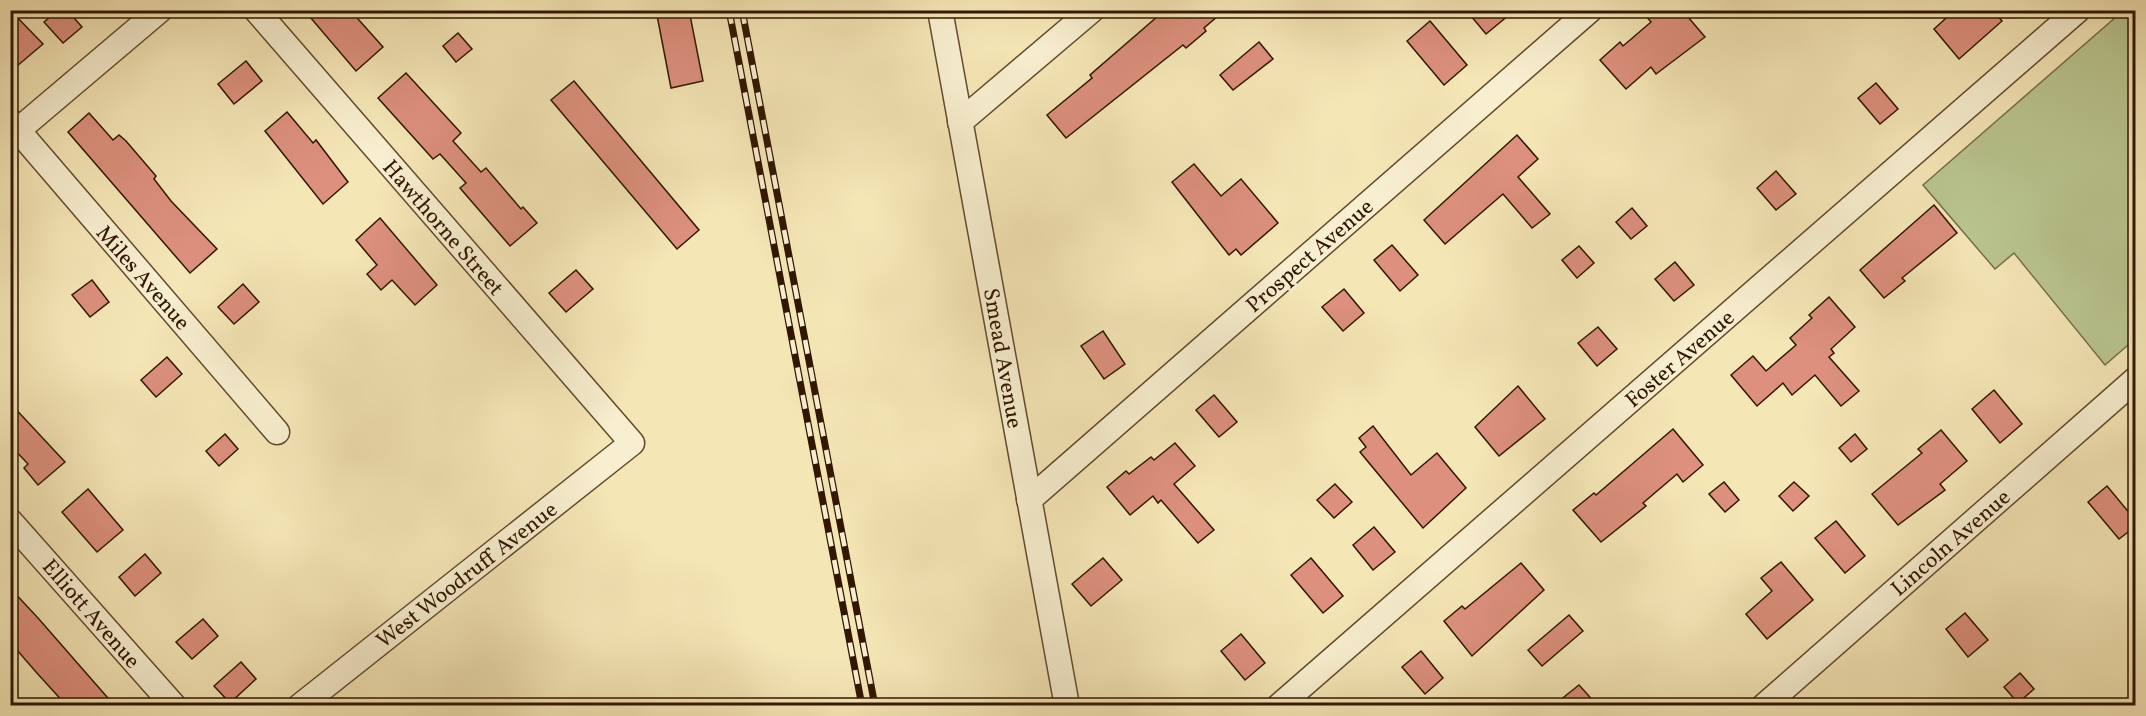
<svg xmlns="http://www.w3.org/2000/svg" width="2146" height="716" viewBox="0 0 2146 716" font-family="Vollkorn,serif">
<rect width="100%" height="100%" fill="#f5e6b6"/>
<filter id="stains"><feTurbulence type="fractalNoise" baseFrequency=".00333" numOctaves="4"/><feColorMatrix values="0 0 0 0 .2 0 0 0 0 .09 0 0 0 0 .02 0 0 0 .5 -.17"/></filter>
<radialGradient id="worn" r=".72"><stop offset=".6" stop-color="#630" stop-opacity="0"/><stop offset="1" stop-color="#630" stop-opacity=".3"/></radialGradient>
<!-- green -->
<polygon fill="#bac690" stroke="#766e48" stroke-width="1.5" points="2124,10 2136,11 2135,339 2105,365 2014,253 1995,269 1923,185"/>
<!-- building -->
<g fill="#dc907d" stroke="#311600" stroke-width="1.5">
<polygon points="10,10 43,44 10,72"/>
<polygon points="58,10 67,10 82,27 63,43 44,22"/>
<polygon points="304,10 350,10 383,47 356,71"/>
<polygon points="656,10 689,10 703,81 671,88"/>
<polygon points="1165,10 1225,10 1204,28 1206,31 1186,48 1183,45 1066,138 1047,115 1092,78 1090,75"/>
<polygon points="1466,10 1515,10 1486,34"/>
<polygon points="1641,10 1682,10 1705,37 1656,74 1651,67 1626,89 1600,60 1620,42 1623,46 1651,22"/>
<polygon points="1955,10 1993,10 2002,21 1959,59 1934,29"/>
<polygon points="1430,21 1467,65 1444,85 1407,41"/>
<polygon points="458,33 472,49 456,62 443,46"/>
<polygon points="1259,42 1273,59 1233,90 1220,75"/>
<polygon points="246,61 262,81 234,104 218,84"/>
<polygon points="406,73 461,133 453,141 481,172 486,168 521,209 523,207 537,223 510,246 460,188 466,183 440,154 433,159 378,98"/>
<polygon points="574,81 699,230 677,249 551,100"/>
<polygon points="1876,83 1898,109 1880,124 1858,98"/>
<polygon points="287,112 313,143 316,140 348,182 323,204 265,131"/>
<polygon points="89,113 113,140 119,135 126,141 156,176 154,179 171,201 217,249 190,273 68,132"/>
<polygon points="1517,135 1538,159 1518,177 1550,214 1532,228 1503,194 1445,244 1424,220"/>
<polygon points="1194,164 1221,196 1241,179 1278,223 1241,255 1236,249 1229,255 1172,182"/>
<polygon points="1776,171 1796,194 1776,210 1757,188"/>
<polygon points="1934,205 1957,233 1902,278 1905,281 1884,298 1860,270"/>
<polygon points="1632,208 1647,226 1631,239 1616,222"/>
<polygon points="380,218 437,285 415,305 392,280 381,290 367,274 377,265 356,240"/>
<polygon points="1392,245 1418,275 1400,291 1374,260"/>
<polygon points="1579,246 1594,263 1577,278 1562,260"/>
<polygon points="1675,262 1694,285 1674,301 1655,279"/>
<polygon points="576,270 593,289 566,312 549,293"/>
<polygon points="92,280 109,302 90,317 72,295"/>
<polygon points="243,284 259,302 234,324 218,307"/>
<polygon points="1344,289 1364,313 1343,331 1322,307"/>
<polygon points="1829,297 1855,327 1831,349 1834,353 1829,357 1859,391 1841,406 1815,375 1792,395 1783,383 1757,406 1731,375 1753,356 1766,371 1796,345 1790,338 1812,318 1809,315"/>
<polygon points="1598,327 1617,349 1597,366 1578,343"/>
<polygon points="1103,331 1125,364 1104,379 1081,346"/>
<polygon points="167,357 182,374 156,397 141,380"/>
<polygon points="1518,386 1545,419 1499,456 1475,427"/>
<polygon points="1994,390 2022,424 2000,443 1972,409"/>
<polygon points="1214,395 1237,422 1219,437 1196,410"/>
<polygon points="10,403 65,462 38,485 24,468 28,464 10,445"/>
<polygon points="1373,426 1411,475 1437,453 1466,488 1423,528 1360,452 1366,447 1359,438"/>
<polygon points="1673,429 1703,465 1683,482 1677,474 1643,503 1646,506 1601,542 1573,510 1594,493 1596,495"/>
<polygon points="1941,430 1967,461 1940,484 1945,490 1898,525 1872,494 1922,453 1918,449"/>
<polygon points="225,434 238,449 219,466 206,451"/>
<polygon points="1855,434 1867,449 1851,462 1839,448"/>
<polygon points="1175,443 1195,466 1174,484 1214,530 1198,543 1161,500 1158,503 1153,496 1130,515 1107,487 1126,471 1129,474 1151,457 1154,460"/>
<polygon points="1724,482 1739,500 1725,512 1709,494"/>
<polygon points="1794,482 1809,496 1793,511 1779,496"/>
<polygon points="1335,484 1352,502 1334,518 1317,500"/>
<polygon points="2107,486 2136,521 2136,526 2119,539 2088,502"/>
<polygon points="88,489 123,530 97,552 62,512"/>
<polygon points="1836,521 1865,556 1845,573 1815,538"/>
<polygon points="1374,527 1395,552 1373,570 1353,545"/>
<polygon points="145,554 161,573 135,596 119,577"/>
<polygon points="1103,558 1122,580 1091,606 1072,584"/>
<polygon points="1311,558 1343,596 1323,613 1291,575"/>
<polygon points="1781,562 1813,600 1767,639 1746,614 1772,591 1761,578"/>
<polygon points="1521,563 1544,590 1472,656 1444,621 1462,606 1465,609"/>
<polygon points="10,588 38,618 114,705 66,705 36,672 10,642"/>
<polygon points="1965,613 1988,640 1968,657 1946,629"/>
<polygon points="1569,615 1583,631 1542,666 1528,650"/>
<polygon points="203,619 218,636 192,659 176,642"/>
<polygon points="1241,634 1265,663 1245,680 1221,651"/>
<polygon points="1421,651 1443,678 1425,694 1402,667"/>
<polygon points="241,662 256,679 230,703 214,686"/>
<polygon points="2020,673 2034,689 2018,703 2004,687"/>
<polygon points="1579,685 1597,705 1554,705"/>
</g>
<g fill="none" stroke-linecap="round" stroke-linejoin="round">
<defs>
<g id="minor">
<polyline points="256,10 632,443 300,706"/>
<polyline points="940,10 1067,706"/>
<polyline points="10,121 277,432"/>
<polyline points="960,122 1092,10"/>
<polyline points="10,137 160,10"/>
<polyline points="1029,500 1590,10"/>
<polyline points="10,521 174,706"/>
<polyline points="1279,706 2078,10"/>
<polyline points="1764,706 2136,379"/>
</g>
</defs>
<!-- minor casing -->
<use href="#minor" stroke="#624a2e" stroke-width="27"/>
<!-- minor -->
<use href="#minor" stroke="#f8efd0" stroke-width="24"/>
<defs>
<g id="rail">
<polyline points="729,10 862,706"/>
<polyline points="742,10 875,706"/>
</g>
</defs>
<!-- rail casing -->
<use href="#rail" stroke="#311600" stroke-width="7"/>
<!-- rail -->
<use href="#rail" stroke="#f8efd0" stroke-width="4.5" stroke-dasharray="14" stroke-linecap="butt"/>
</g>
<g text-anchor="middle" stroke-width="5" stroke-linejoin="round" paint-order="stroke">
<!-- street labels -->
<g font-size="22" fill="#311600" stroke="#f8efd0">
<text transform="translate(444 227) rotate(49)" y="8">Hawthorne Street</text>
<text transform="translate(1309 255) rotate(-41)" y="8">Prospect Avenue</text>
<text transform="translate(144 277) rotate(49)" y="8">Miles Avenue</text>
<text transform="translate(1004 358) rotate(80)" y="8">Smead Avenue</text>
<text transform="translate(1679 358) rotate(-41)" y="8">Foster Avenue</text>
<text transform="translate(1950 542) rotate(-41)" y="8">Lincoln Avenue</text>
<text transform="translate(466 574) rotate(-38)" y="8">West Woodruff Avenue</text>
<text transform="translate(92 613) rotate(49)" y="8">Elliott Avenue</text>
</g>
</g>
<!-- margin -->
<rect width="2146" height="716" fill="none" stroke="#f5e6b6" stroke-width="36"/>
<rect x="12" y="12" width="2122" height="692" fill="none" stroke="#311600" stroke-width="3"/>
<rect x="18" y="18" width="2110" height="680" fill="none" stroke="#311600" stroke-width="1.5"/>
<rect width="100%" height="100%" filter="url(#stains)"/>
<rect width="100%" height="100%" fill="url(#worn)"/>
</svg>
